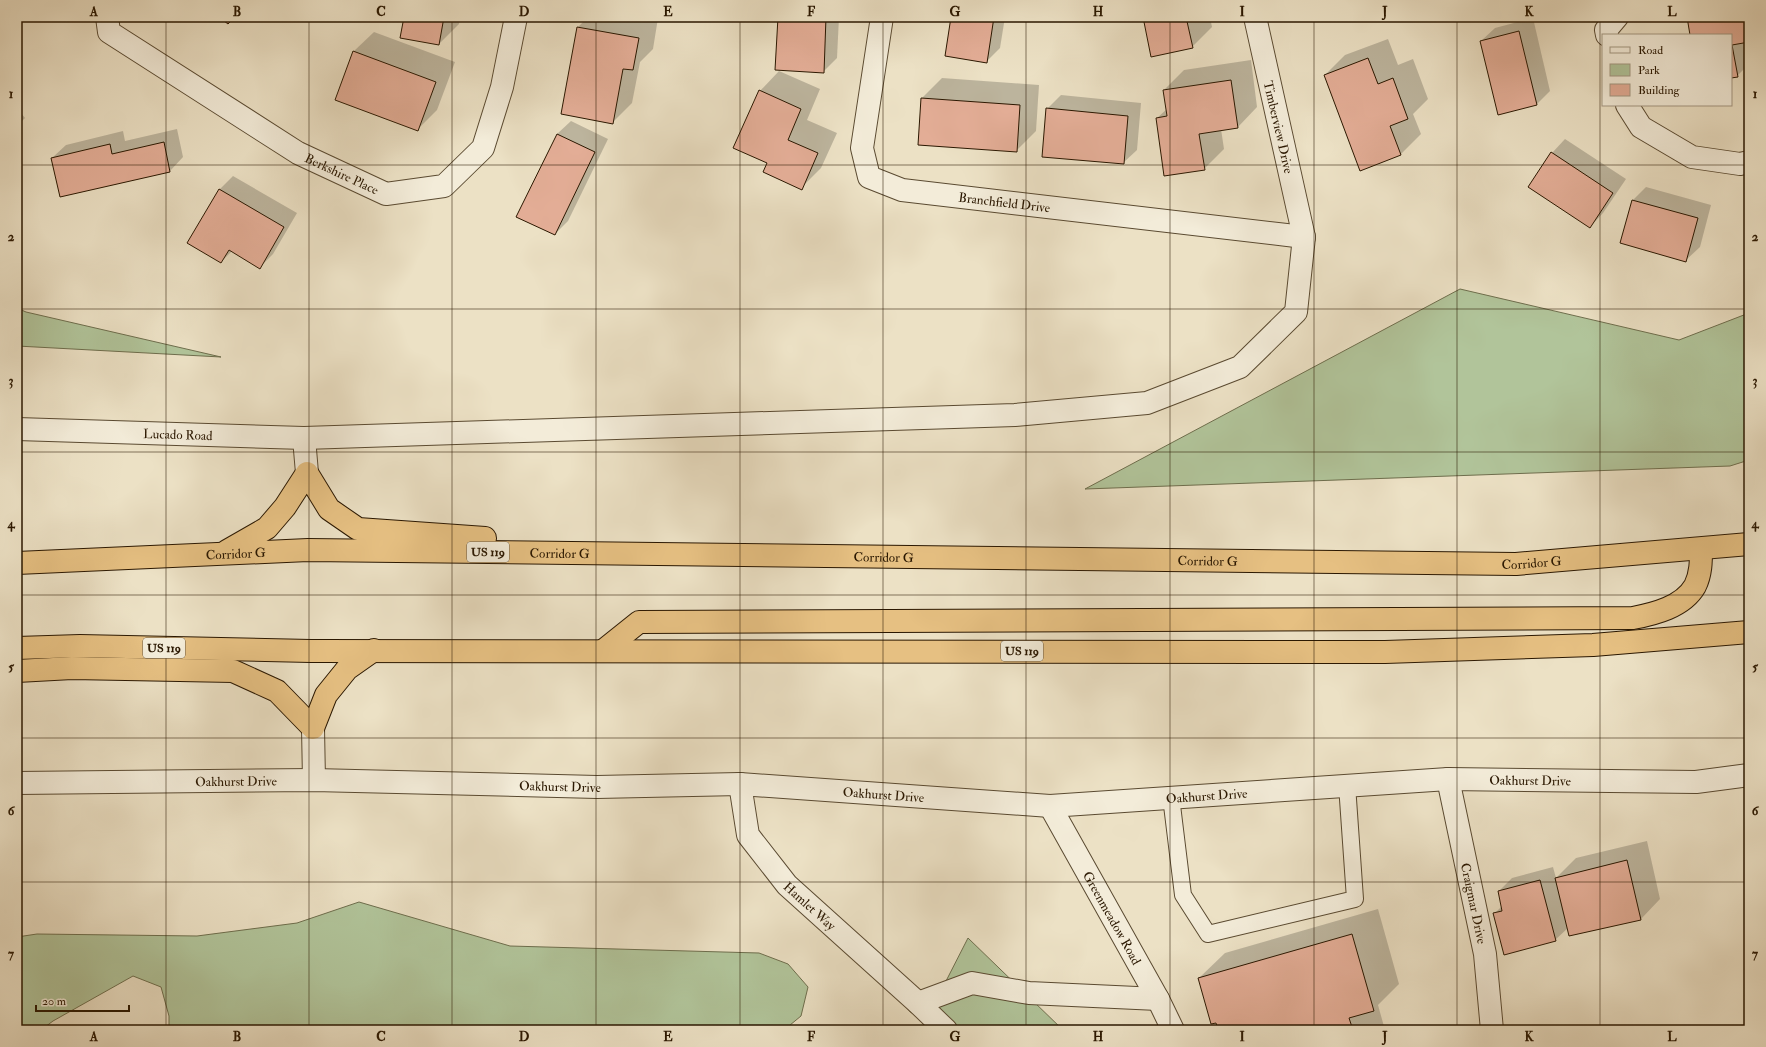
<svg xmlns="http://www.w3.org/2000/svg" width="1766" height="1047" viewBox="0 0 1766 1047" font-family="'IM FELL Double Pica',serif">
<rect width="100%" height="100%" fill="#ece1c5"/>
<filter id="stains"><feTurbulence type="fractalNoise" baseFrequency=".005" numOctaves="4"/><feColorMatrix values="0 0 0 0 .2 0 0 0 0 .09 0 0 0 0 .02 0 0 0 .5 -.17"/></filter>
<radialGradient id="worn" r=".72"><stop offset=".6" stop-color="#630" stop-opacity="0"/><stop offset="1" stop-color="#630" stop-opacity=".3"/></radialGradient>
<!-- green -->
<g fill="#b1c49a" stroke="#6e6e4d">
<polygon points="1460,289 1679,340 1749,313 1749,460 1730,466 1085,489"/>
<polygon points="17,308 26,312 221,357 17,346"/>
<polygon points="359,902 510,946 759,953 788,964 808,987 801,1016 784,1030 169,1030 169,1016 161,987 133,976 53,1021 41,1030 17,1030 17,937 37,934 197,936 297,923"/>
<polygon points="968,938 1063,1030 921,1030"/>
</g>
<!-- shadow -->
<g fill="#0003">
<polygon points="405,17 460,17 459,24 439,44"/>
<polygon points="588,17 658,18 653,49 640,62 632,103 612,123 578,27"/>
<polygon points="779,17 839,17 837,58 823,72"/>
<polygon points="952,17 1005,17 1000,48 986,62"/>
<polygon points="1144,17 1210,17 1212,27 1192,47"/>
<polygon points="1688,17 1749,17 1749,41 1747,41 1749,64 1737,76 1731,77 1731,35 1691,35"/>
<polygon points="1533,18 1550,91 1537,104 1481,41 1495,28"/>
<polygon points="374,32 455,62 437,110 417,130 354,51"/>
<polygon points="1388,39 1398,65 1413,59 1428,99 1413,114 1421,134 1401,154 1361,170 1325,75 1345,55"/>
<polygon points="1251,60 1257,107 1238,127 1221,129 1224,149 1204,169 1157,118 1167,109 1164,90 1184,70"/>
<polygon points="779,71 820,89 807,120 837,133 821,168 801,188 768,162 760,91"/>
<polygon points="942,78 1039,85 1036,131 1016,151 922,98"/>
<polygon points="1061,95 1141,103 1137,150 1123,163 1047,109"/>
<polygon points="17,108 25,118 17,126"/>
<polygon points="571,121 608,139 568,221 555,234 557,134"/>
<polygon points="177,129 183,157 170,171 61,196 52,158 66,145 123,131 125,141"/>
<polygon points="1565,139 1626,179 1603,213 1590,227 1552,153"/>
<polygon points="233,176 297,213 273,254 260,267 232,251 221,262 189,243 220,189"/>
<polygon points="1646,187 1711,205 1700,247 1686,260 1633,200"/>
<polygon points="1647,841 1660,899 1641,919 1568,928 1555,940 1495,913 1502,906 1499,891 1512,878 1553,867 1556,878 1576,858"/>
<polygon points="1378,909 1399,984 1378,1005 1385,1030 1219,1030 1199,978 1225,953"/>
</g>
<!-- building -->
<g fill="#e3ad96" stroke="#2a1700">
<polygon points="219,17 235,17 228,24"/>
<polygon points="404,17 444,17 439,45 400,38"/>
<polygon points="778,17 826,17 824,73 775,70"/>
<polygon points="951,17 994,17 987,63 945,56"/>
<polygon points="1143,17 1186,17 1193,48 1151,57"/>
<polygon points="1304,17 1325,17 1304,21"/>
<polygon points="1687,17 1749,17 1749,42 1732,45 1738,77 1731,78 1731,35 1690,35"/>
<polygon points="577,27 639,38 633,70 623,69 613,124 561,114"/>
<polygon points="1519,31 1537,105 1498,115 1480,41"/>
<polygon points="353,51 436,82 418,131 335,100"/>
<polygon points="1368,58 1378,84 1393,78 1408,119 1390,126 1401,155 1360,171 1324,75"/>
<polygon points="1231,80 1238,128 1199,134 1205,170 1164,176 1156,118 1167,116 1163,90"/>
<polygon points="759,90 801,109 788,140 818,153 802,190 763,172 767,163 733,148"/>
<polygon points="921,98 1020,105 1017,152 918,145"/>
<polygon points="1046,108 1128,116 1124,164 1042,157"/>
<polygon points="557,134 595,152 555,235 516,217"/>
<polygon points="164,142 170,172 60,197 51,158 110,144 112,154"/>
<polygon points="1551,152 1613,193 1590,228 1528,187"/>
<polygon points="219,189 284,227 260,269 229,250 221,263 187,243"/>
<polygon points="1632,200 1698,218 1686,262 1620,243"/>
<polygon points="1627,860 1641,920 1569,936 1555,878"/>
<polygon points="1540,880 1556,941 1504,955 1493,913 1502,911 1498,891"/>
<polygon points="1352,934 1374,1011 1349,1018 1353,1030 1218,1030 1216,1023 1211,1024 1198,978"/>
</g>
<g fill="none" stroke-linecap="round" stroke-linejoin="round">
<defs>
<polyline id="service" points="1171,797 1183,895 1208,934 1355,899 1347,785"/>
<g id="minor">
<path id="s1" d="M107 17 109 32 298 153 386 194 444 186 483 148 502 87 516 17"/>
<path id="s2" d="M882 17 862 148 869 177 902 190 1304 237"/>
<polyline points="1607,35 1606,30 1617,17"/>
<polyline points="1627,105 1641,127 1692,157 1740,164 1749,162"/>
<path id="s3" d="M17 429 304 438 307 473"/>
<polyline points="304,438 1015,415 1147,403 1240,367 1296,312 1304,237 1255,17"/>
<polyline points="313,728 314,780"/>
<path id="s4" d="M1448 779 1485 954 1492 1030"/>
<path id="s5" d="M17 783 314 780 597 787 740 784 1050 806 1448 779 1696 782 1749 775"/>
<path id="s6" d="M740 784 748 835 787 885 918 1003 946 1030"/>
<path id="s7" d="M1050 806 1158 999 1173 1030"/>
<polyline points="918,1003 972,983 1029,993 1158,999"/>
</g>
<g id="trunk">
<polyline points="227,551 267,528 285,507 307,473 329,509 358,529 485,538"/>
<path id="s8" d="M17 563 308 550 1516 564 1749 544"/>
<polyline points="17,648 80,646 311,651 1385,652 1593,645 1749,632"/>
<path d="M604 650 639 622 1633 618C1654 614 1683 607 1695 586 1701 574 1701 561 1701 549"/>
<polyline points="17,671 72,668 233,671 277,691 313,728 326,695 347,669 374,650"/>
</g>
</defs>
<!-- service casing -->
<use href="#service" stroke="#5a4a31" stroke-width="18"/>
<!-- minor casing -->
<use href="#minor" stroke="#5a4a31" stroke-width="24"/>
<!-- trunk casing -->
<use href="#trunk" stroke="#2a1700" stroke-width="24"/>
<!-- service -->
<use href="#service" stroke="#f3ecd9" stroke-width="16"/>
<!-- minor -->
<use href="#minor" stroke="#f3ecd9" stroke-width="22"/>
<!-- trunk -->
<use href="#trunk" stroke="#e6c082" stroke-width="22"/>
</g>
<!-- grid -->
<path fill="none" stroke="#2a1700" stroke-width="1" stroke-opacity="0.55" d="M166 17V1030M309 17V1030M452 17V1030M596 17V1030M740 17V1030M883 17V1030M1026 17V1030M1170 17V1030M1314 17V1030M1457 17V1030M1600 17V1030M17 165H1749M17 309H1749M17 452H1749M17 595H1749M17 738H1749M17 882H1749"/>
<g text-anchor="middle" stroke-width="3" stroke-linejoin="round" paint-order="stroke">
<!-- shield labels -->
<g fill="#f3ecd9" stroke="#665741" stroke-width="1">
<rect x="467" y="542" width="42" height="20" rx="3"/>
<rect x="143" y="638" width="42" height="20" rx="3"/>
<rect x="1001" y="641" width="42" height="20" rx="3"/>
</g>
<g font-size="12" font-weight="bold" fill="#2a1700">
<text x="488" y="556">US 119</text>
<text x="164" y="652">US 119</text>
<text x="1022" y="655">US 119</text>
</g>
<!-- street labels -->
<g font-size="13" fill="#2a1700" stroke="#f3ecd9">
<text transform="translate(1279 127) rotate(77)" y="5">Timberview Drive</text>
<text dy="5" stroke="none"><textPath href="#s1" startOffset="288">Berkshire Place</textPath></text>
<text dy="5" stroke="none"><textPath href="#s2" startOffset="301">Branchfield Drive</textPath></text>
<text dy="5" stroke="none"><textPath href="#s3" startOffset="161">Lucado Road</textPath></text>
<text dy="5" stroke="none"><textPath href="#s8" startOffset="219">Corridor G</textPath></text>
<text dy="5" stroke="none"><textPath href="#s8" startOffset="543">Corridor G</textPath></text>
<text dy="5" stroke="none"><textPath href="#s8" startOffset="867">Corridor G</textPath></text>
<text dy="5" stroke="none"><textPath href="#s8" startOffset="1191">Corridor G</textPath></text>
<text dy="5" stroke="none"><textPath href="#s8" startOffset="1515">Corridor G</textPath></text>
<text dy="5" stroke="none"><textPath href="#s5" startOffset="1515">Oakhurst Drive</textPath></text>
<text dy="5" stroke="none"><textPath href="#s5" startOffset="219">Oakhurst Drive</textPath></text>
<text dy="5" stroke="none"><textPath href="#s5" startOffset="543">Oakhurst Drive</textPath></text>
<text dy="5" stroke="none"><textPath href="#s5" startOffset="867">Oakhurst Drive</textPath></text>
<text dy="5" stroke="none"><textPath href="#s5" startOffset="1191">Oakhurst Drive</textPath></text>
<text dy="5" stroke="none"><textPath href="#s4" startOffset="127">Craigmar Drive</textPath></text>
<text dy="5" stroke="none"><textPath href="#s6" startOffset="146">Hamlet Way</textPath></text>
<text dy="5" stroke="none"><textPath href="#s7" startOffset="128">Greenmeadow Road</textPath></text>
</g>
</g>
<!-- margin -->
<rect width="1766" height="1047" fill="none" stroke="#ece1c5" stroke-width="44"/>
<!-- legend -->
<rect x="1602" y="34" width="130" height="72" fill="#f3ecd9" stroke="#a39782"/>
<rect x="1610" y="47" width="20" height="6" fill="#f3ecd9" stroke="#a39782"/>
<text x="1638" y="54" font-size="12" fill="#2a1700">Road</text>
<rect x="1610" y="64" width="20" height="12" fill="#b1c49a" stroke="#a39782"/>
<text x="1638" y="74" font-size="12" fill="#2a1700">Park</text>
<rect x="1610" y="84" width="20" height="12" fill="#e3ad96" stroke="#a39782"/>
<text x="1638" y="94" font-size="12" fill="#2a1700">Building</text>
<!-- scale -->
<path d="M36 1005v6h93v-6" fill="none" stroke="#2a1700" stroke-width="2"/>
<text x="42" y="1005" font-size="12" fill="#2a1700" stroke="#f3ecd9" stroke-width="3" paint-order="stroke">20 m</text>
<rect x="22" y="22" width="1722" height="1003" fill="none" stroke="#2a1700" stroke-width="1.5"/>
<g font-size="13" text-anchor="middle" font-weight="bold" fill="#2a1700">
<text x="94" y="16">A</text>
<text x="237" y="16">B</text>
<text x="381" y="16">C</text>
<text x="524" y="16">D</text>
<text x="668" y="16">E</text>
<text x="811" y="16">F</text>
<text x="955" y="16">G</text>
<text x="1098" y="16">H</text>
<text x="1242" y="16">I</text>
<text x="1385" y="16">J</text>
<text x="1529" y="16">K</text>
<text x="1672" y="16">L</text>
<text x="11" y="98">1</text>
<text x="1755" y="98">1</text>
<text x="11" y="241">2</text>
<text x="1755" y="241">2</text>
<text x="11" y="385">3</text>
<text x="1755" y="385">3</text>
<text x="11" y="528">4</text>
<text x="1755" y="528">4</text>
<text x="11" y="671">5</text>
<text x="1755" y="671">5</text>
<text x="11" y="815">6</text>
<text x="1755" y="815">6</text>
<text x="11" y="958">7</text>
<text x="1755" y="958">7</text>
<text x="94" y="1041">A</text>
<text x="237" y="1041">B</text>
<text x="381" y="1041">C</text>
<text x="524" y="1041">D</text>
<text x="668" y="1041">E</text>
<text x="811" y="1041">F</text>
<text x="955" y="1041">G</text>
<text x="1098" y="1041">H</text>
<text x="1242" y="1041">I</text>
<text x="1385" y="1041">J</text>
<text x="1529" y="1041">K</text>
<text x="1672" y="1041">L</text>
</g>
<rect width="100%" height="100%" filter="url(#stains)"/>
<rect width="100%" height="100%" fill="url(#worn)"/>
</svg>
